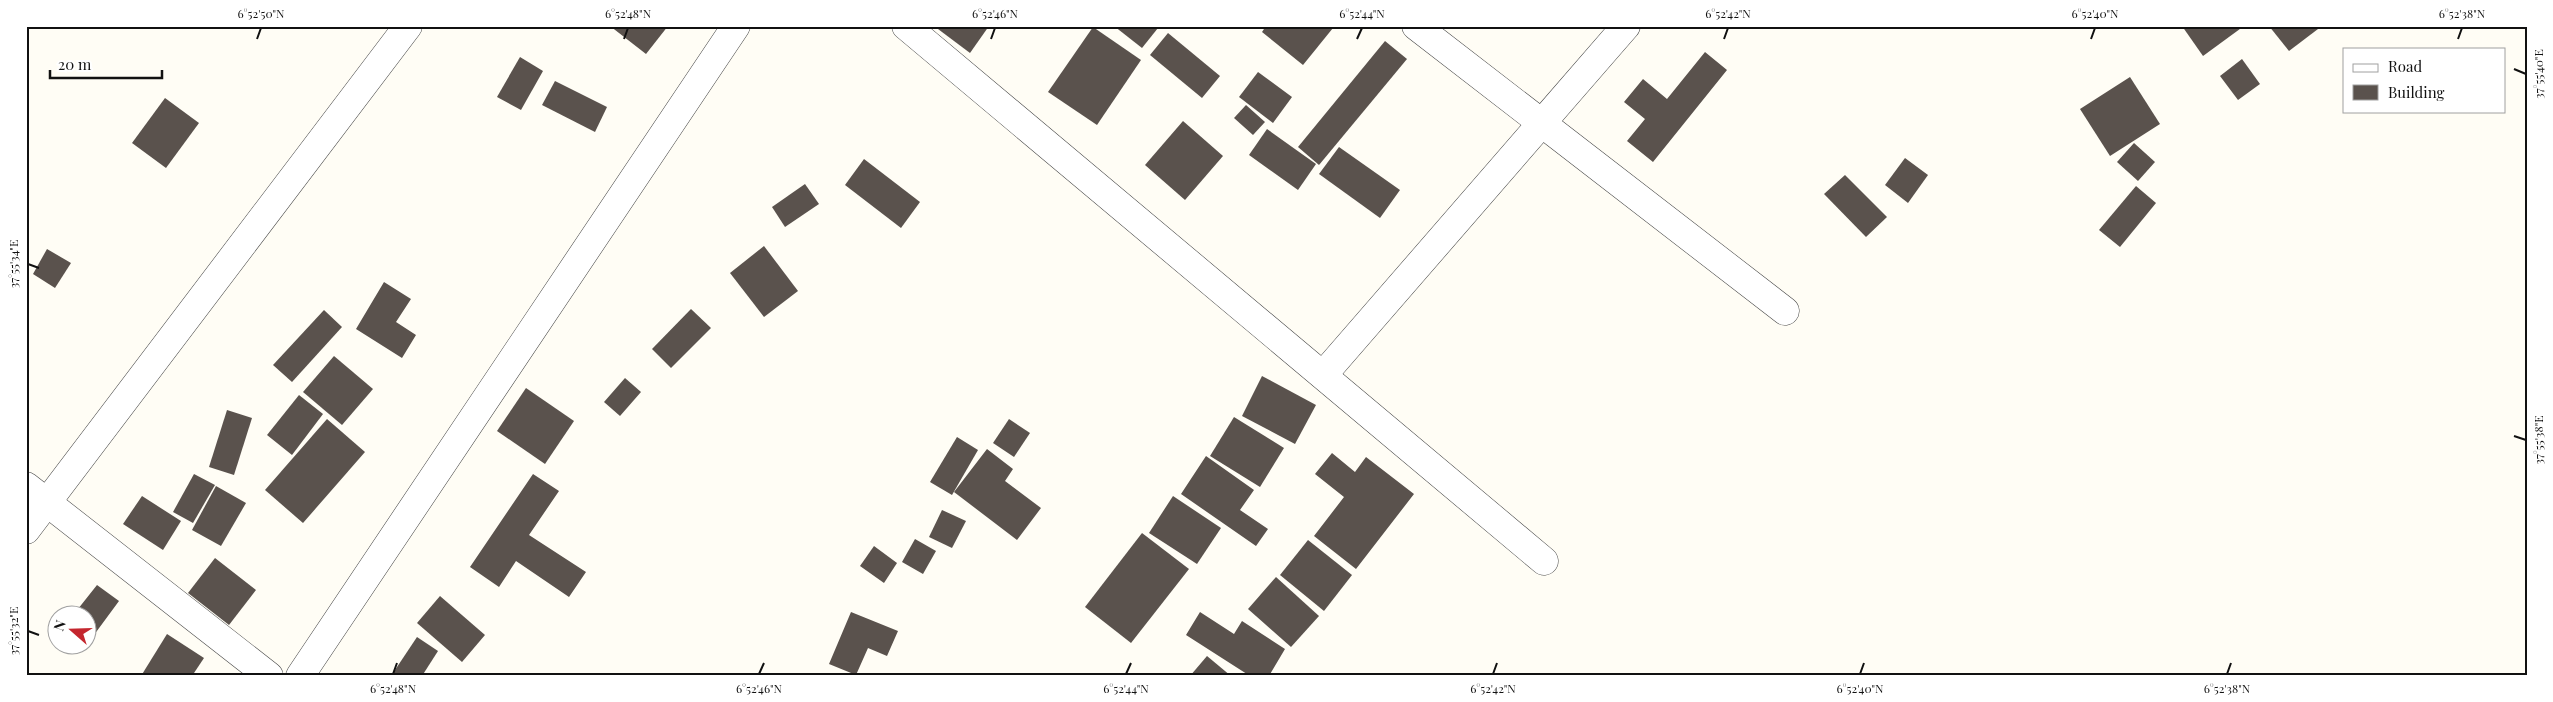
<svg xmlns="http://www.w3.org/2000/svg" width="2553" height="702" viewBox="0 0 2553 702" font-family="'Playfair Display',serif">
<rect width="100%" height="100%" fill="#fffdf5"/>
<!-- building -->
<g fill="#5a524d">
<polygon points="610,26 668,26 646,54"/>
<polygon points="934,26 989,26 970,53"/>
<polygon points="1114,26 1156,26 1158,28 1142,48"/>
<polygon points="1266,26 1331,26 1333,28 1303,65 1262,32"/>
<polygon points="2182,26 2244,26 2203,56"/>
<polygon points="2269,26 2316,26 2318,29 2289,51"/>
<polygon points="1093,27 1141,60 1097,125 1048,92"/>
<polygon points="1168,33 1220,76 1202,98 1150,55"/>
<polygon points="1385,41 1407,59 1319,165 1298,147"/>
<polygon points="1705,52 1727,70 1653,162 1627,141 1645,119 1624,102 1643,79 1667,99"/>
<polygon points="520,57 543,71 521,110 497,97"/>
<polygon points="2242,59 2260,84 2238,100 2220,76"/>
<polygon points="1258,72 1292,97 1273,123 1239,97"/>
<polygon points="2130,77 2160,124 2110,156 2080,109"/>
<polygon points="555,81 607,107 595,132 542,105"/>
<polygon points="165,98 199,123 166,168 132,143"/>
<polygon points="1246,105 1265,122 1253,135 1234,118"/>
<polygon points="1183,121 1223,156 1185,200 1145,165"/>
<polygon points="1267,129 1316,164 1298,190 1249,155"/>
<polygon points="2134,143 2155,162 2138,181 2117,162"/>
<polygon points="1339,147 1400,190 1380,218 1319,174"/>
<polygon points="1905,158 1928,175 1908,203 1885,185"/>
<polygon points="864,159 920,202 901,228 845,185"/>
<polygon points="1845,175 1887,217 1866,237 1824,194"/>
<polygon points="805,184 819,204 785,227 772,207"/>
<polygon points="2136,186 2156,203 2120,247 2099,230"/>
<polygon points="764,246 798,291 764,317 730,273"/>
<polygon points="47,249 71,263 55,288 33,274"/>
<polygon points="384,282 411,299 396,322 416,335 402,358 356,329"/>
<polygon points="691,309 711,328 671,368 652,349"/>
<polygon points="324,310 342,327 292,382 273,365"/>
<polygon points="334,356 373,389 342,425 303,392"/>
<polygon points="1262,376 1316,405 1295,444 1242,416"/>
<polygon points="625,378 641,392 620,416 604,402"/>
<polygon points="526,388 574,421 545,464 497,431"/>
<polygon points="299,395 323,414 292,455 267,435"/>
<polygon points="227,410 252,418 234,475 209,467"/>
<polygon points="1234,417 1284,448 1260,487 1210,456"/>
<polygon points="327,419 365,452 303,523 265,490"/>
<polygon points="1009,419 1030,433 1014,457 993,443"/>
<polygon points="957,437 978,450 952,495 930,482"/>
<polygon points="987,449 1013,469 1005,481 1041,508 1017,540 954,492"/>
<polygon points="1332,453 1355,472 1366,457 1414,494 1356,569 1314,536 1344,497 1315,474"/>
<polygon points="1206,456 1254,490 1240,510 1268,529 1256,546 1181,494"/>
<polygon points="194,474 215,485 193,523 173,512"/>
<polygon points="533,474 559,491 529,535 586,572 569,597 516,561 499,587 470,567"/>
<polygon points="216,486 246,503 221,546 192,530"/>
<polygon points="142,496 181,521 163,550 123,524"/>
<polygon points="1173,496 1221,528 1197,564 1149,533"/>
<polygon points="942,510 966,521 952,548 929,537"/>
<polygon points="1142,533 1189,569 1131,643 1085,607"/>
<polygon points="915,539 936,551 923,574 902,562"/>
<polygon points="1308,540 1352,575 1324,611 1280,575"/>
<polygon points="874,546 897,563 884,583 860,566"/>
<polygon points="215,558 256,590 229,625 188,593"/>
<polygon points="1276,577 1319,616 1291,647 1248,609"/>
<polygon points="97,585 119,601 91,639 88,637 88,614 74,614"/>
<polygon points="440,596 485,635 462,662 417,623"/>
<polygon points="851,612 898,631 887,656 868,648 856,675 829,664"/>
<polygon points="1200,612 1234,634 1242,621 1285,649 1269,676 1250,676 1186,635"/>
<polygon points="167,634 204,658 192,676 141,676"/>
<polygon points="417,637 438,651 422,676 391,676"/>
<polygon points="1207,656 1231,676 1190,676"/>
</g>
<g fill="none" stroke-linecap="round" stroke-linejoin="round">
<defs>
<g id="minor">
<polyline points="906,26 1544,561"/>
<polyline points="1416,26 1785,311"/>
<polyline points="1323,375 1626,26"/>
<polyline points="26,486 269,676"/>
<polyline points="26,530 408,26"/>
<polyline points="300,676 736,26"/>
</g>
</defs>
<!-- minor casing -->
<use href="#minor" stroke="#444" stroke-width="29"/>
<!-- minor -->
<use href="#minor" stroke="#fff" stroke-width="28"/>
</g>
<!-- ticks -->
<path fill="none" stroke="#111" stroke-width="2" d="M257 39 261 28M624 39 628 28M991 39 995 28M1357 39 1362 28M1724 39 1728 28M2091 39 2095 28M2458 39 2462 28M2514 69 2526 74M28 264 39 268M2514 436 2526 440M28 631 39 635M393 674 397 663M759 674 764 663M1126 674 1131 663M1493 674 1497 663M1860 674 1864 663M2227 674 2231 663"/>
<!-- border -->
<rect width="2553" height="702" fill="none" stroke="#ffffff" stroke-width="55"/>
<!-- legend -->
<rect x="2343" y="48" width="162" height="65" fill="#ffffff" stroke="#a0a0a0"/>
<rect x="2353" y="64" width="25" height="8" fill="#ffffff" stroke="#a0a0a0"/>
<text x="2388" y="72" font-size="15" fill="#111111">Road</text>
<rect x="2353" y="85" width="25" height="15" fill="#5a524d" stroke="#a0a0a0"/>
<text x="2388" y="98" font-size="15" fill="#111111">Building</text>
<!-- north arrow -->
<g transform="translate(72 630) rotate(290)"><circle r="24" fill="#ffffff" stroke="#a0a0a0"/>
<path d="M0-4L9 19L0 12L-9 19Z" fill="#c4262e"/>
<text y="-8" font-size="14" font-weight="bold" text-anchor="middle" fill="#111111">N</text>
</g>
<!-- scale -->
<path d="M50 70v8h112v-8" fill="none" stroke="#111111" stroke-width="2.5"/>
<text x="58" y="70" font-size="15" fill="#111111" stroke="#ffffff" stroke-width="4" paint-order="stroke">20 m</text>
<rect x="28" y="28" width="2498" height="646" fill="none" stroke="#111" stroke-width="2"/>
<g font-size="12" text-anchor="middle" fill="#111">
<text x="261" y="18">6°52'50"N</text>
<text x="628" y="18">6°52'48"N</text>
<text x="995" y="18">6°52'46"N</text>
<text x="1362" y="18">6°52'44"N</text>
<text x="1728" y="18">6°52'42"N</text>
<text x="2095" y="18">6°52'40"N</text>
<text x="2462" y="18">6°52'38"N</text>
<text transform="translate(2539 74) rotate(-90)" y="4">37°55'40"E</text>
<text transform="translate(14 264) rotate(-90)" y="4">37°55'34"E</text>
<text transform="translate(2539 440) rotate(-90)" y="4">37°55'38"E</text>
<text transform="translate(14 631) rotate(-90)" y="4">37°55'32"E</text>
<text x="393" y="693">6°52'48"N</text>
<text x="759" y="693">6°52'46"N</text>
<text x="1126" y="693">6°52'44"N</text>
<text x="1493" y="693">6°52'42"N</text>
<text x="1860" y="693">6°52'40"N</text>
<text x="2227" y="693">6°52'38"N</text>
</g>
</svg>
